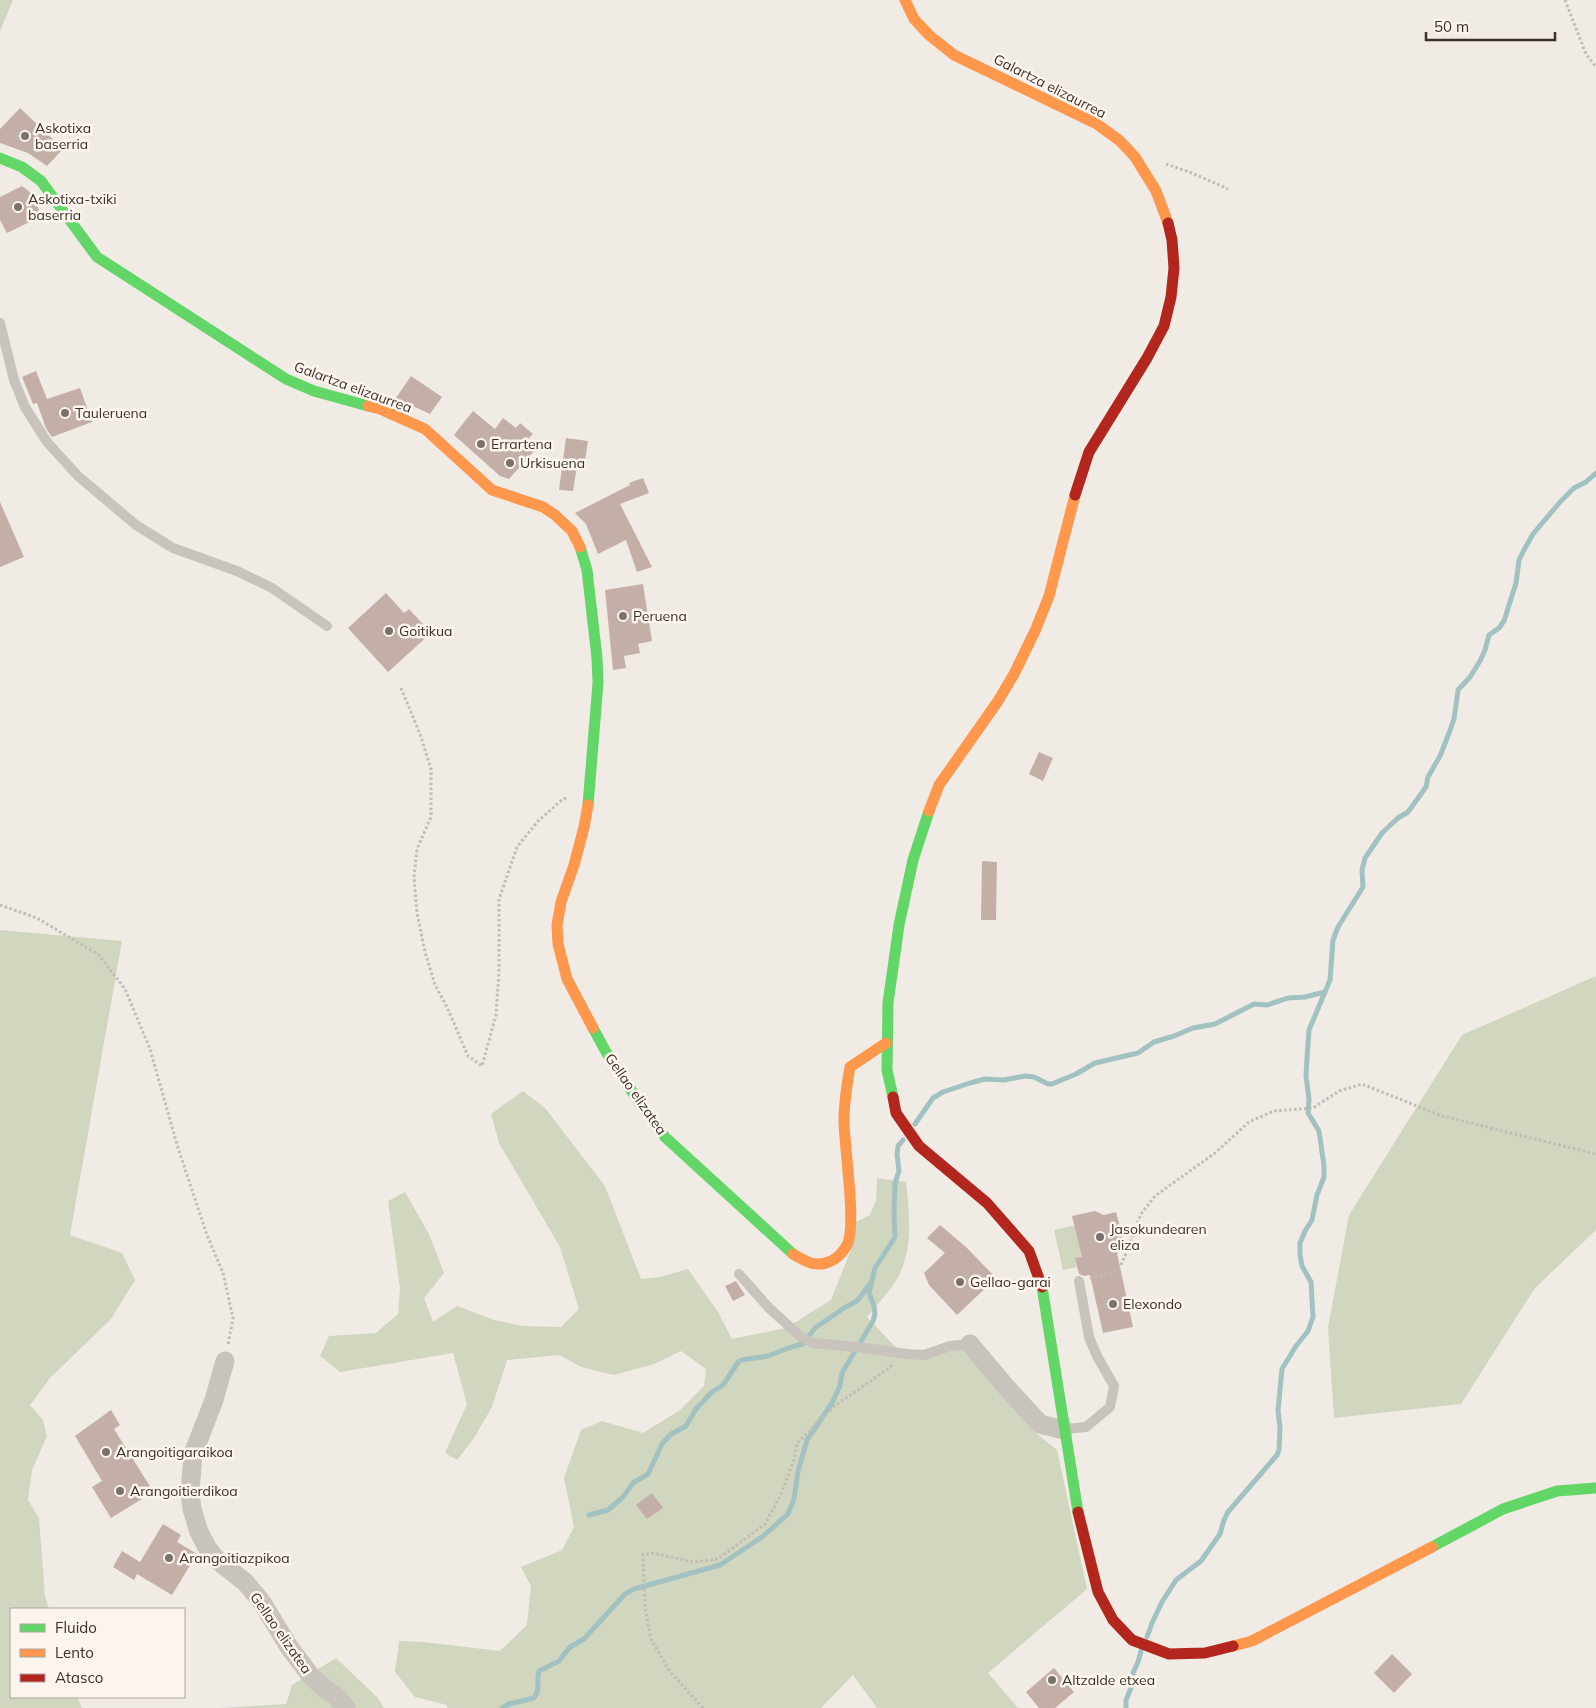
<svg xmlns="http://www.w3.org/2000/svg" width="1596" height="1708" viewBox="0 0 1596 1708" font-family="Mulish,sans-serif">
<rect width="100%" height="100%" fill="#f0ebe5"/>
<!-- green -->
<g fill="#d1d6bf">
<polygon points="0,0 13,0 0,31"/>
<polygon points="0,930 122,941 70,1235 122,1253 135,1280 111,1319 50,1378 30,1405 43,1420 47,1436 32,1470 28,1500 39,1518 45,1596 49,1609 11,1609 11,1697 77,1697 82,1708 0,1708"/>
<polygon points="1596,976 1596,1230 1535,1288 1461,1404 1334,1418 1328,1327 1349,1215 1462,1035"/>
<path d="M523 1091 545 1108 605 1186 641 1279 660 1277 688 1269 718 1312 732 1339 786 1328 831 1300 850 1252 856 1222 870 1215 876 1200 877 1178 906 1182C910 1216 914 1254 894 1284 886 1295 876 1306 867 1317L905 1357 958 1342 1028 1425 1042 1438 1057 1450 1087 1589 988 1673 1018 1708H877L853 1675 821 1708H447V1705L415 1697 395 1672 399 1641 423 1642 500 1651 527 1625 531 1586 521 1567 562 1550 574 1527 564 1478 581 1430 602 1421 643 1433 680 1410 704 1386 706 1369 681 1351 654 1364 614 1375 581 1367 559 1355 507 1360 492 1407 474 1438 457 1460 445 1453 467 1404 453 1353 340 1372 320 1356 329 1336 376 1333 398 1314 400 1288 388 1201 405 1192 429 1234 444 1273 424 1298 433 1322 457 1306 494 1320 523 1326 561 1327 579 1309 560 1247 499 1143 491 1114Z"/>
<polygon points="1075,1225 1082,1257 1075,1259 1077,1267 1063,1270 1054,1230"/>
<polygon points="336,1658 378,1698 384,1708 221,1708 286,1704 292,1685"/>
</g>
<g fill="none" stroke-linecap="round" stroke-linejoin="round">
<!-- stream -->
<g stroke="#a1c2c1" stroke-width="5">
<polyline points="915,1124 933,1098 943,1092 970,1083 985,1079 1004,1080 1025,1076 1034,1077 1048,1084 1052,1084 1076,1074 1095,1063 1138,1053 1154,1042 1174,1036 1193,1028 1215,1024 1254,1004 1267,1005 1288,998 1305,997 1325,992"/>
<path d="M589 1515 608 1510 623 1497 633 1483 648 1474 662 1444 671 1434 686 1426 696 1409 712 1392 723 1385 739 1361C748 1358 758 1358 768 1356 780 1352 790 1346 803 1344L815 1328 844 1308 857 1301 870 1284"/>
<polyline points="1147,1637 1152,1623 1162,1602 1176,1580 1201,1561 1220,1534 1224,1520 1228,1512 1277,1455 1279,1450 1280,1428 1278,1411 1282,1369 1296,1346 1308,1331 1313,1317 1311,1282 1302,1266 1300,1255 1300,1243 1305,1231 1312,1220 1317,1195 1324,1177 1324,1166 1319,1131 1308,1113 1309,1099 1306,1076 1307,1058 1309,1030 1330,980 1333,940 1338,927 1363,887 1362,870 1365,858 1382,833 1398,818 1408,812 1426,787 1428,777 1440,756 1449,733 1454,719 1458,690 1470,677 1480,661 1485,650 1489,635 1499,628 1504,621 1516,583 1519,560 1524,550 1533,534 1561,501 1574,488 1586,482 1596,473"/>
<path d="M502 1708 509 1704 534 1698C541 1689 536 1681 539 1671L559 1661 570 1647 584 1639 625 1594 634 1589 720 1565 762 1537 788 1514 794 1499 798 1471 807 1440 832 1403 840 1386 842 1373 873 1321 875 1314 874 1306 869 1293 875 1268 895 1237 894 1213 895 1183 899 1171 897 1155 898 1146 903 1140"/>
<polyline points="1126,1708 1126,1700 1131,1688 1133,1673 1138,1662 1141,1651"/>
</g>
</g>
<!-- building -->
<g fill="#c3afa7">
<polygon points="20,108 63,149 47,166 28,153 0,143 0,129"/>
<polygon points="22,186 30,192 42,216 7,233 0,220 0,197"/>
<polygon points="36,371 47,399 80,388 92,422 52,437 46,428 37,403 33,404 22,377"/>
<polygon points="411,376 442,397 430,414 396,398"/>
<polygon points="473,411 495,429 503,418 516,428 520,423 533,434 526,441 535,450 509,479 500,476 454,435"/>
<polygon points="566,438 588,441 584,467 577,466 573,491 559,490"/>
<polygon points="643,478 649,493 620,504 652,567 637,572 626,540 598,554 586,524 575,513 630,485 629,483"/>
<polygon points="0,502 24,557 0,567"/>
<polygon points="643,584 652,641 638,644 640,653 624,656 626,668 613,670 605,590"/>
<polygon points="386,593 404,613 409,609 431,633 388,672 348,628"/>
<polygon points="1039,752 1053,758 1043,781 1029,774"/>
<polygon points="982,861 997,862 996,920 981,920"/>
<polygon points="1095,1211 1104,1215 1116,1212 1126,1249 1117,1253 1133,1327 1103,1333 1090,1275 1084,1276 1079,1274 1075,1258 1082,1257 1072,1216"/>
<polygon points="940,1225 966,1247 996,1278 957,1315 929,1285 924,1273 945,1253 927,1238"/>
<polygon points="736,1281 745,1295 733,1301 725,1286"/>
<polygon points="111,1410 120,1425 114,1429 151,1488 140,1495 142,1499 111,1518 92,1487 102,1481 75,1436"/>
<polygon points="652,1493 663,1508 647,1519 636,1505"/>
<polygon points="163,1524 181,1535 177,1542 197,1554 172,1595 137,1574 134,1580 113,1567 122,1551 140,1562"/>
<polygon points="1392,1654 1412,1674 1394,1693 1374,1673"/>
<polygon points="1054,1668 1074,1692 1055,1708 1039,1708 1026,1692"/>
</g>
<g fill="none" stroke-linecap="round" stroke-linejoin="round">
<!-- path -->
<g stroke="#c2bbb6" stroke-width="3" stroke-dasharray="2.5 2.5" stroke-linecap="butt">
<polyline points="1565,0 1586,54 1596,67"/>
<polyline points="1166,164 1192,173 1228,189"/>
<polyline points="401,688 420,734 431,769 431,817 417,849 414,877 417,913 425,952 435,985 447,1007 468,1056 482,1066 496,1015 499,972 499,899 517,847 538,821 562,800 568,797"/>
<polyline points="0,905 37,918 99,955 125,989 150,1049 178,1148 207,1235 223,1273 233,1318 228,1345"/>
<polyline points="1090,1278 1117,1271 1123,1261 1141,1214 1155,1196 1215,1153 1249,1122 1274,1111 1313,1108 1339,1091 1362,1084 1442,1116 1596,1154"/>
<polyline points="703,1708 670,1672 651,1639 645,1608 643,1555 653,1553 693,1562 718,1559 765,1524 781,1494 794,1460 797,1443 832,1408 893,1365"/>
</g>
<!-- lane -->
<g stroke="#c9c3be" stroke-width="10">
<polyline points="0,323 14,380 25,407 47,442 78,476 136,525 173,548 237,571 272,588 327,626"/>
<polyline points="739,1274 769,1308 801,1337 813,1343 866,1348 907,1354 924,1355 950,1346 970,1344"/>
<polyline points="1065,1429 1086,1427 1110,1407 1114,1386 1097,1356 1089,1337 1079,1281"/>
</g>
<!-- street -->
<g stroke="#c9c3be" stroke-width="19">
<polyline points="970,1344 1007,1388 1040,1424 1064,1430"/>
<polyline points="225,1361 214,1400 193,1454 190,1492 192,1509 199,1532 208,1549 217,1560 245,1582 261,1601 289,1647 311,1676 325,1689 335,1695 346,1708"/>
</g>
<!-- fast -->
<g stroke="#63d668" stroke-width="11">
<polyline points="0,158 22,167 41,181 97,257 286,379 314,391 368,406"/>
<polyline points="580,547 587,570 597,658 598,683 588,805"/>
<polyline points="593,1028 606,1052 639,1102 665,1137 793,1254"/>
<polyline points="893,1097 887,1070 888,1003 899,925 913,860 929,811"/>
<polyline points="1042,1287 1078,1512"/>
<polyline points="1432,1547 1503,1509 1557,1491 1596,1488"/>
</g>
<!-- slow -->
<g stroke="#ff974d" stroke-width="11">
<polyline points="905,0 914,19 929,35 954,55 1097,124 1120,141 1135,157 1156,191 1168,223"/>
<polyline points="368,406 380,409 425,429 492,490 543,507 555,515 572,531 580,547"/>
<polyline points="588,805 584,827 574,865 561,902 557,925 558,944 567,979 593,1028"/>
<polyline points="929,811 939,785 998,701 1014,674 1035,631 1049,596 1075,495"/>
<path d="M793 1254C806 1262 817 1268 831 1261 838 1258 843 1252 847 1245 857 1226 844 1146 844 1120 844 1102 847 1084 850 1067L886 1043"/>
<polyline points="1233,1646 1252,1641 1432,1547"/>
</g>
<!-- jam -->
<g stroke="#b3261e" stroke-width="11">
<polyline points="1075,495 1089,452 1147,358 1164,326 1171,297 1174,268 1172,240 1168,223"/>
<polyline points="893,1097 896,1113 919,1146 987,1203 1029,1251 1042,1287"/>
<polyline points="1078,1512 1098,1592 1113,1620 1132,1640 1169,1654 1205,1653 1233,1646"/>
</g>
</g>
<!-- markers -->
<g fill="#7a716c" stroke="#fbf5ee" stroke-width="2">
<circle cx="25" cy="136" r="5"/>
<circle cx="18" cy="207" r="5"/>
<circle cx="65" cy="413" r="5"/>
<circle cx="481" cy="444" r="5"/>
<circle cx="510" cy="463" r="5"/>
<circle cx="623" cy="616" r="5"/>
<circle cx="389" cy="631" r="5"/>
<circle cx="1100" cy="1237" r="5"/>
<circle cx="960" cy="1282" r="5"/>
<circle cx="1113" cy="1304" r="5"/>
<circle cx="106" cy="1452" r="5"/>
<circle cx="120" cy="1491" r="5"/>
<circle cx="169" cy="1558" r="5"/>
<circle cx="1052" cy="1680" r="5"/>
</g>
<g text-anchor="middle" stroke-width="5" stroke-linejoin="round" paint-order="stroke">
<!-- street labels -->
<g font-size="14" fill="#3b302b" stroke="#fbf5ee">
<text transform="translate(1050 86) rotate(27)" y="5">Galartza elizaurrea</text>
<text transform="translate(353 387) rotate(20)" y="5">Galartza elizaurrea</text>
<text transform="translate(636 1094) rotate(55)" y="5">Gellao elizatea</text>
<text transform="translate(281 1633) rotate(55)" y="5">Gellao elizatea</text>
</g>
<!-- poi labels -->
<g font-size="14" fill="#3b302b" stroke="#fbf5ee" text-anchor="start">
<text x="35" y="133">Askotixa<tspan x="35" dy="16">baserria</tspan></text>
<text x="28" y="204">Askotixa-txiki<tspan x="28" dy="16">baserria</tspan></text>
<text x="75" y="418">Tauleruena</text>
<text x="491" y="449">Errartena</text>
<text x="520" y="468">Urkisuena</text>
<text x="633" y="621">Peruena</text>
<text x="399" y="636">Goitikua</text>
<text x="1110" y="1234">Jasokundearen<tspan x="1110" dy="16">eliza</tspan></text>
<text x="970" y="1287">Gellao-garai</text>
<text x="1123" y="1309">Elexondo</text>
<text x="116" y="1457">Arangoitigaraikoa</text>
<text x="130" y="1496">Arangoitierdikoa</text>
<text x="179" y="1563">Arangoitiazpikoa</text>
<text x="1062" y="1685">Altzalde etxea</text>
</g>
</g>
<!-- legend -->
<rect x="10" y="1608" width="175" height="90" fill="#fbf5ee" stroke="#aea6a0"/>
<rect x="20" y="1624" width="25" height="8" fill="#63d668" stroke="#aea6a0"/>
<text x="55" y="1633" font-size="15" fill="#3b302b">Fluido</text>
<rect x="20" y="1649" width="25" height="8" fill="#ff974d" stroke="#aea6a0"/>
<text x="55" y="1658" font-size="15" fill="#3b302b">Lento</text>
<rect x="20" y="1674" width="25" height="8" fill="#b3261e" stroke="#aea6a0"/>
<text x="55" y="1683" font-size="15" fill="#3b302b">Atasco</text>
<!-- scale -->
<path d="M1426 32v8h129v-8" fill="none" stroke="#3b302b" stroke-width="2.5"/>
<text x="1434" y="32" font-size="15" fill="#3b302b" stroke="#fbf5ee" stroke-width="4" paint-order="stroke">50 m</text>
</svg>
